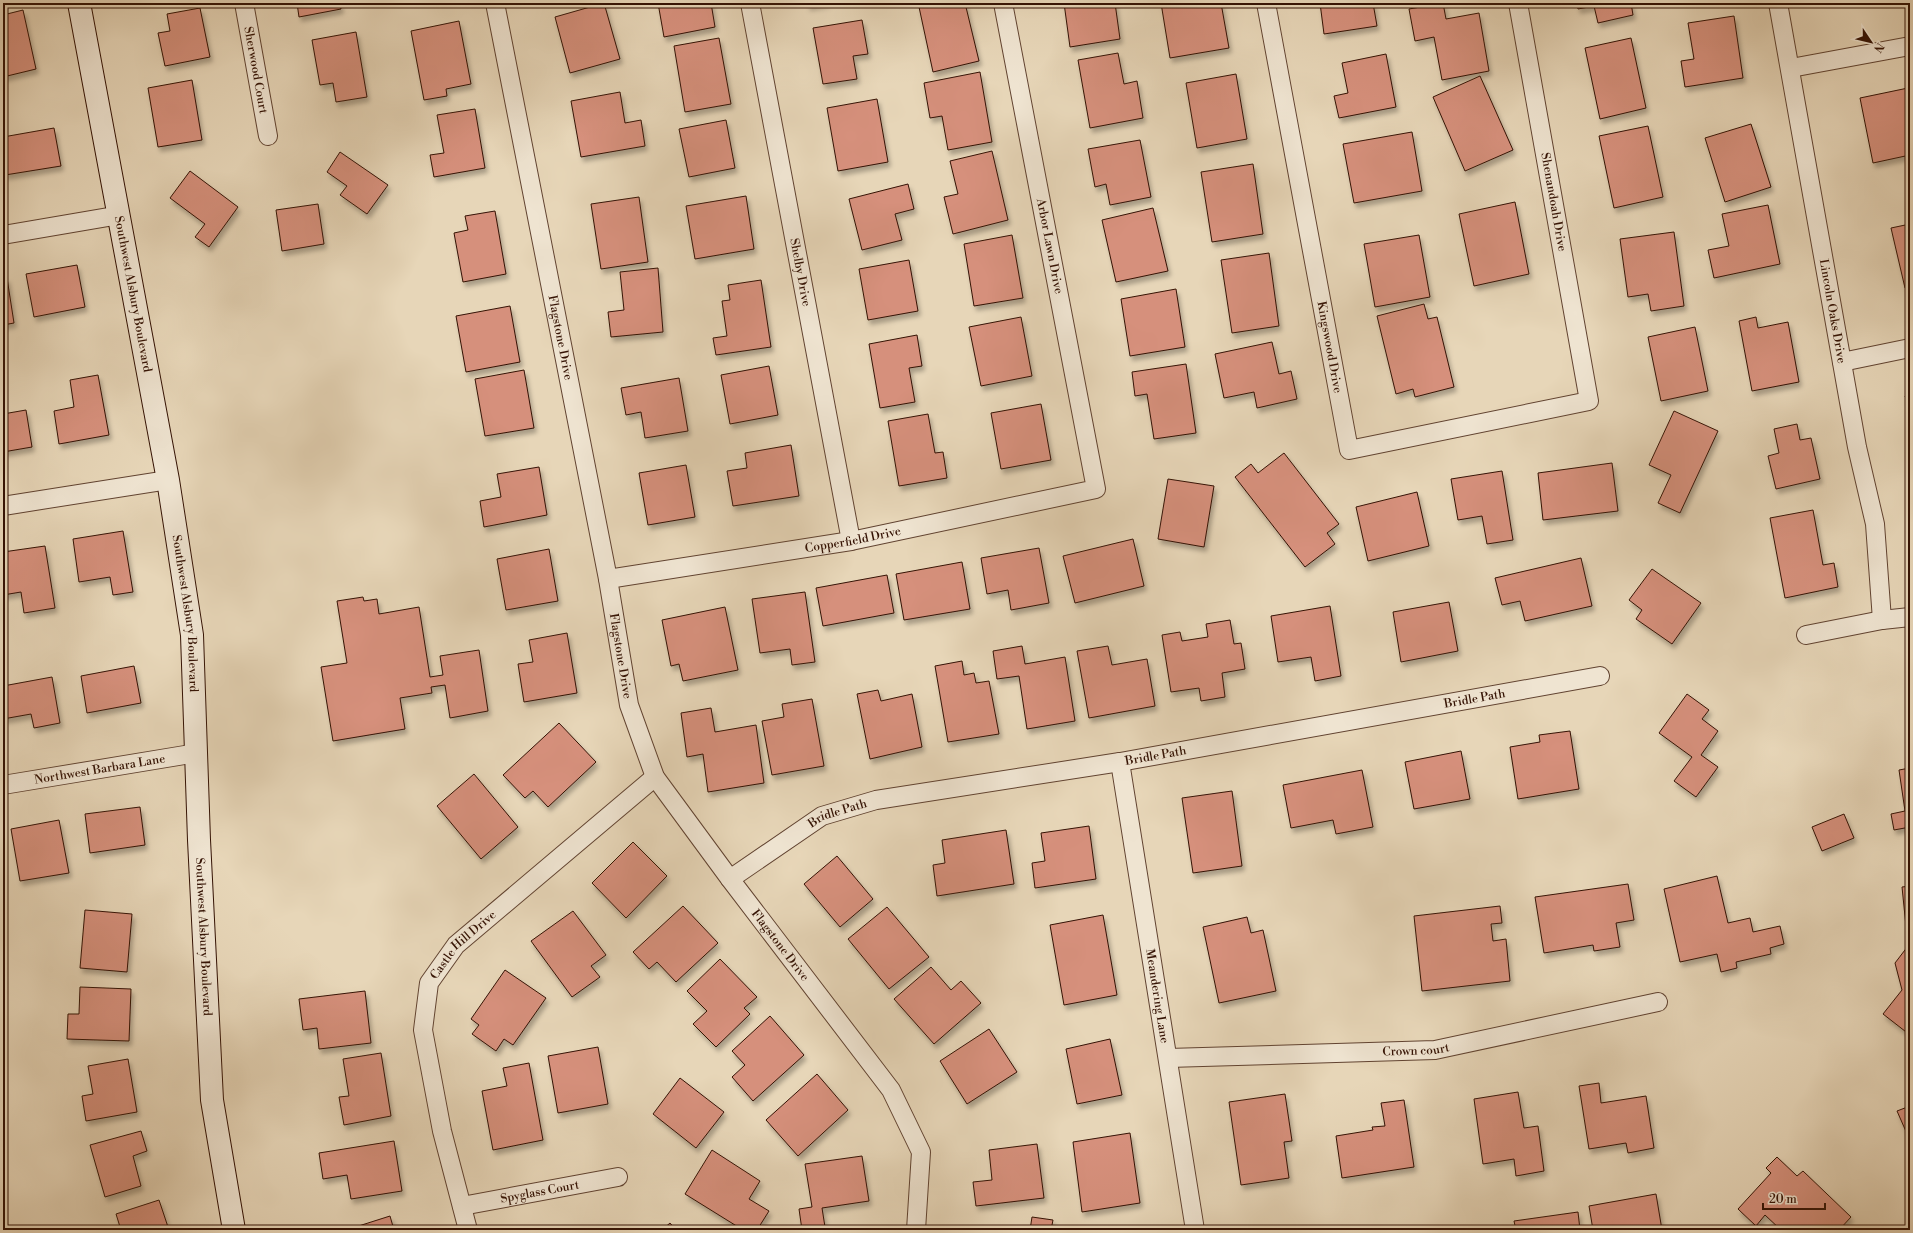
<svg xmlns="http://www.w3.org/2000/svg" width="1913" height="1233" viewBox="0 0 1913 1233" font-family="'Libre Bodoni',serif">
<defs>
<filter id="shadow"><feDropShadow dx="2.5" dy="4.5" stdDeviation="2" flood-color="#0004"/></filter>
</defs>
<rect width="100%" height="100%" fill="#e7d6b8"/>
<filter id="stains"><feTurbulence type="fractalNoise" baseFrequency=".005" numOctaves="4"/><feColorMatrix values="0 0 0 0 .2 0 0 0 0 .09 0 0 0 0 .02 0 0 0 .5 -.17"/></filter>
<radialGradient id="worn" r=".72"><stop offset=".6" stop-color="#630" stop-opacity="0"/><stop offset="1" stop-color="#630" stop-opacity=".3"/></radialGradient>
<!-- building -->
<g fill="#d6907b" stroke="#341204" filter="url(#shadow)">
<polygon points="297,3 340,3 341,9 299,17"/>
<polygon points="604,3 620,59 570,73 555,17"/>
<polygon points="658,3 711,3 715,27 664,37"/>
<polygon points="807,3 827,3 808,6"/>
<polygon points="936,3 965,3 979,61 933,72 919,7"/>
<polygon points="1064,3 1115,3 1120,39 1070,47"/>
<polygon points="1161,3 1221,3 1229,48 1170,58"/>
<polygon points="1320,3 1373,3 1377,26 1324,34"/>
<polygon points="1443,3 1446,19 1479,13 1489,71 1442,80 1434,37 1415,41 1409,9"/>
<polygon points="1577,3 1631,3 1633,15 1598,23 1594,6 1578,9"/>
<polygon points="200,8 210,57 165,66 158,33 170,31 167,14"/>
<polygon points="23,10 36,69 3,77 3,15"/>
<polygon points="1734,16 1743,78 1685,87 1681,61 1694,59 1688,23"/>
<polygon points="862,20 868,54 853,56 857,79 823,84 813,28"/>
<polygon points="459,21 471,84 446,89 447,96 424,100 411,31"/>
<polygon points="356,32 367,97 336,102 333,83 320,85 312,40"/>
<polygon points="719,38 731,104 685,112 674,46"/>
<polygon points="1631,38 1646,108 1600,119 1585,48"/>
<polygon points="1118,53 1124,84 1137,81 1143,118 1090,128 1078,60"/>
<polygon points="1386,54 1396,107 1339,118 1334,96 1348,93 1342,63"/>
<polygon points="980,72 992,142 948,150 942,116 930,118 924,83"/>
<polygon points="1236,74 1247,139 1197,148 1186,83"/>
<polygon points="1480,76 1513,150 1465,171 1433,97"/>
<polygon points="192,80 202,140 158,147 148,88"/>
<polygon points="1908,88 1910,97 1910,155 1873,163 1860,98"/>
<polygon points="620,92 625,123 641,120 645,146 581,157 571,101"/>
<polygon points="877,99 888,162 838,171 827,108"/>
<polygon points="475,109 485,168 434,177 430,155 444,153 437,115"/>
<polygon points="726,120 735,168 689,177 679,129"/>
<polygon points="1751,124 1771,187 1725,202 1705,138"/>
<polygon points="1648,126 1663,197 1614,208 1599,136"/>
<polygon points="54,128 61,166 5,175 3,137"/>
<polygon points="1412,132 1422,191 1354,203 1343,144"/>
<polygon points="1140,140 1151,197 1110,205 1106,184 1095,187 1088,149"/>
<polygon points="992,151 1008,220 953,234 944,197 958,194 950,161"/>
<polygon points="340,152 388,185 367,214 340,195 347,186 327,172"/>
<polygon points="1253,164 1263,234 1212,242 1201,172"/>
<polygon points="190,171 238,207 209,247 195,237 205,224 170,198"/>
<polygon points="908,184 914,209 895,214 902,240 862,250 849,199"/>
<polygon points="746,196 754,249 695,259 686,206"/>
<polygon points="639,197 648,262 601,269 591,204"/>
<polygon points="1515,202 1529,274 1474,286 1459,214"/>
<polygon points="318,204 324,244 282,251 276,210"/>
<polygon points="1768,205 1780,264 1714,278 1708,250 1729,246 1722,214"/>
<polygon points="1153,208 1168,271 1116,282 1102,220"/>
<polygon points="495,211 506,274 463,282 454,233 468,230 465,216"/>
<polygon points="1910,224 1910,286 1905,288 1891,228"/>
<polygon points="1674,232 1684,306 1651,311 1648,294 1628,297 1620,239"/>
<polygon points="1012,235 1023,298 974,306 964,244"/>
<polygon points="1419,235 1430,297 1375,307 1364,244"/>
<polygon points="1269,253 1279,326 1232,333 1221,260"/>
<polygon points="909,260 918,311 868,320 859,269"/>
<polygon points="77,265 85,307 34,317 26,274"/>
<polygon points="658,268 663,332 611,337 608,312 624,310 620,272"/>
<polygon points="7,278 14,323 3,325 3,279"/>
<polygon points="761,280 771,347 716,355 713,338 727,336 722,301 730,300 728,285"/>
<polygon points="1176,289 1185,347 1130,356 1121,299"/>
<polygon points="1424,304 1428,319 1437,317 1454,387 1415,397 1413,389 1396,394 1377,316"/>
<polygon points="510,306 520,362 466,372 456,316"/>
<polygon points="1021,317 1032,376 981,386 969,327"/>
<polygon points="1756,317 1758,328 1788,322 1799,382 1752,391 1739,321"/>
<polygon points="1695,327 1708,391 1661,401 1648,337"/>
<polygon points="917,335 922,366 909,368 915,402 880,408 869,344"/>
<polygon points="1272,342 1279,374 1291,371 1297,399 1257,408 1254,392 1224,398 1215,354"/>
<polygon points="1186,364 1196,433 1154,439 1147,394 1135,396 1132,372"/>
<polygon points="769,366 778,415 730,424 721,375"/>
<polygon points="524,370 534,428 485,436 475,379"/>
<polygon points="98,375 109,435 59,444 54,411 74,407 70,380"/>
<polygon points="679,378 688,431 645,438 641,412 626,415 621,388"/>
<polygon points="1910,394 1910,408 1905,396"/>
<polygon points="1041,404 1051,460 1001,469 991,413"/>
<polygon points="26,410 32,447 3,452 3,414"/>
<polygon points="1674,411 1718,431 1680,513 1658,503 1671,475 1649,465"/>
<polygon points="928,414 935,453 943,452 947,478 899,486 888,421"/>
<polygon points="1797,424 1800,440 1811,438 1820,479 1776,489 1768,456 1779,453 1774,429"/>
<polygon points="791,445 799,496 733,506 727,471 747,468 745,453"/>
<polygon points="1284,453 1339,524 1327,533 1335,544 1305,567 1235,477 1251,464 1258,473"/>
<polygon points="1612,463 1618,511 1543,520 1538,473"/>
<polygon points="686,465 695,517 648,525 639,473"/>
<polygon points="539,467 547,515 484,527 480,501 501,497 497,474"/>
<polygon points="1502,471 1513,540 1487,544 1482,516 1458,520 1451,479"/>
<polygon points="1168,479 1214,486 1204,547 1158,539"/>
<polygon points="1417,492 1429,546 1368,561 1356,507"/>
<polygon points="1813,510 1823,565 1834,563 1838,587 1785,598 1770,518"/>
<polygon points="123,531 133,592 113,595 110,577 79,582 73,539"/>
<polygon points="1133,539 1144,586 1075,603 1063,556"/>
<polygon points="45,546 55,608 24,613 21,592 3,595 3,552"/>
<polygon points="1039,548 1049,603 1011,610 1008,590 987,594 981,558"/>
<polygon points="549,549 558,601 506,610 497,559"/>
<polygon points="1581,558 1592,606 1525,621 1520,601 1502,605 1495,578"/>
<polygon points="962,562 970,609 904,620 896,574"/>
<polygon points="1652,569 1701,603 1672,644 1636,619 1642,610 1629,600"/>
<polygon points="887,575 894,613 823,626 816,588"/>
<polygon points="805,592 815,662 792,665 790,649 760,653 752,599"/>
<polygon points="363,597 364,601 377,599 379,614 419,607 430,677 443,675 440,656 479,650 488,711 450,718 445,685 431,687 432,693 400,698 405,729 333,741 321,667 347,663 337,601"/>
<polygon points="1449,602 1458,651 1401,662 1393,612"/>
<polygon points="1330,606 1341,676 1315,681 1311,657 1278,662 1271,616"/>
<polygon points="725,607 738,670 683,681 679,664 671,666 662,620"/>
<polygon points="1230,620 1234,644 1241,643 1245,669 1222,673 1225,697 1201,701 1199,688 1171,692 1162,635 1180,632 1182,641 1208,637 1206,624"/>
<polygon points="567,633 577,693 524,702 518,664 533,662 529,640"/>
<polygon points="1022,646 1025,664 1065,657 1075,721 1027,729 1019,676 997,679 993,651"/>
<polygon points="1108,646 1112,665 1147,659 1155,706 1089,718 1077,651"/>
<polygon points="962,661 964,675 974,673 976,683 989,681 999,734 948,742 935,666"/>
<polygon points="134,666 141,703 87,713 81,676"/>
<polygon points="52,677 60,723 34,728 31,714 3,719 3,686"/>
<polygon points="878,690 881,701 912,694 922,747 870,759 857,694"/>
<polygon points="1687,694 1709,710 1702,719 1718,731 1701,755 1718,767 1696,797 1674,781 1692,757 1659,733"/>
<polygon points="812,699 824,766 772,775 762,721 784,717 782,704"/>
<polygon points="711,708 715,732 756,725 764,783 708,792 703,754 687,757 681,713"/>
<polygon points="559,723 596,762 548,807 533,791 525,798 503,775"/>
<polygon points="1570,731 1579,789 1518,799 1510,747 1540,742 1539,735"/>
<polygon points="1461,751 1470,799 1414,809 1405,762"/>
<polygon points="1910,768 1910,827 1894,830 1891,814 1905,811 1899,770"/>
<polygon points="1362,770 1373,827 1336,834 1333,820 1291,828 1283,785"/>
<polygon points="474,774 518,827 481,859 437,806"/>
<polygon points="1232,791 1242,866 1193,873 1182,798"/>
<polygon points="140,807 145,845 90,853 85,814"/>
<polygon points="1844,814 1854,838 1822,851 1812,827"/>
<polygon points="59,820 69,873 20,881 11,829"/>
<polygon points="1089,826 1096,879 1035,888 1032,863 1045,861 1041,833"/>
<polygon points="1006,830 1014,884 937,896 933,865 945,863 942,840"/>
<polygon points="633,842 667,876 626,918 592,883"/>
<polygon points="837,856 873,899 840,927 804,884"/>
<polygon points="1717,876 1728,923 1750,918 1753,932 1780,926 1784,944 1770,948 1771,954 1736,962 1737,968 1721,972 1717,954 1680,962 1664,889"/>
<polygon points="1628,884 1634,920 1616,923 1620,947 1594,951 1593,945 1544,953 1535,897"/>
<polygon points="1910,886 1910,1035 1883,1014 1902,990 1895,963 1908,946 1902,887"/>
<polygon points="683,906 718,943 676,982 657,962 649,969 633,952"/>
<polygon points="1500,906 1502,923 1491,924 1493,941 1506,939 1510,981 1422,991 1414,916"/>
<polygon points="887,907 929,957 889,989 848,939"/>
<polygon points="85,910 132,914 127,972 80,968"/>
<polygon points="573,911 606,955 591,966 600,977 572,997 531,941"/>
<polygon points="1103,915 1117,995 1064,1005 1050,925"/>
<polygon points="1247,917 1251,933 1263,930 1276,991 1219,1003 1203,927"/>
<polygon points="720,959 757,997 744,1008 750,1014 716,1047 693,1024 707,1011 687,991"/>
<polygon points="931,967 951,990 961,981 981,1003 934,1044 894,999"/>
<polygon points="505,970 546,998 513,1045 504,1039 496,1051 472,1034 479,1025 471,1019"/>
<polygon points="80,987 131,989 129,1041 67,1039 68,1014 79,1014"/>
<polygon points="365,991 371,1043 319,1049 317,1028 303,1030 299,999"/>
<polygon points="770,1016 804,1055 753,1101 732,1077 745,1065 732,1051"/>
<polygon points="989,1029 1017,1072 967,1104 940,1061"/>
<polygon points="1110,1039 1122,1095 1077,1104 1066,1049"/>
<polygon points="598,1047 608,1104 558,1113 548,1056"/>
<polygon points="381,1053 391,1116 344,1125 339,1097 349,1096 343,1059"/>
<polygon points="128,1059 137,1112 86,1121 82,1096 93,1094 88,1066"/>
<polygon points="529,1063 543,1140 493,1150 482,1091 507,1086 503,1068"/>
<polygon points="817,1074 848,1110 798,1156 766,1120"/>
<polygon points="680,1078 724,1112 696,1148 653,1114"/>
<polygon points="1599,1083 1601,1103 1646,1096 1654,1148 1628,1153 1626,1143 1589,1149 1579,1086"/>
<polygon points="1518,1092 1524,1128 1538,1126 1544,1171 1516,1176 1514,1159 1483,1164 1474,1099"/>
<polygon points="1285,1094 1292,1141 1284,1142 1289,1178 1241,1185 1229,1102"/>
<polygon points="1404,1100 1414,1167 1342,1178 1336,1136 1373,1130 1372,1127 1385,1126 1381,1103"/>
<polygon points="1910,1106 1910,1135 1908,1136 1897,1111"/>
<polygon points="141,1131 147,1151 133,1156 141,1186 105,1197 90,1145"/>
<polygon points="1130,1133 1140,1203 1082,1212 1073,1142"/>
<polygon points="394,1141 402,1191 351,1199 347,1175 323,1179 319,1153"/>
<polygon points="1037,1144 1044,1198 976,1206 973,1182 992,1180 989,1150"/>
<polygon points="712,1150 760,1181 749,1199 769,1211 757,1230 743,1230 685,1194"/>
<polygon points="862,1156 869,1201 822,1208 825,1227 802,1230 799,1209 812,1207 805,1164"/>
<polygon points="1777,1157 1797,1176 1803,1171 1851,1217 1839,1230 1781,1230 1765,1215 1756,1226 1738,1209 1771,1173 1766,1168"/>
<polygon points="1656,1194 1662,1230 1593,1230 1589,1206"/>
<polygon points="159,1200 169,1230 121,1230 116,1214"/>
<polygon points="1578,1212 1580,1230 1516,1230 1514,1221"/>
<polygon points="390,1216 394,1230 346,1230"/>
<polygon points="1032,1217 1053,1220 1051,1230 1030,1230"/>
<polygon points="670,1223 676,1230 662,1230"/>
</g>
<g fill="none" stroke-linecap="round" stroke-linejoin="round">
<defs>
<g id="minor">
<path id="s1" d="M244 3 268 136"/>
<path id="s2" d="M495 3 608 579 629 705 655 777 730 879 891 1090 921 1152 916 1230"/>
<path id="s3" d="M750 3 851 541"/>
<path id="s4" d="M1266 3 1349 450 1589 401 1518 3"/>
<path id="s5" d="M1778 3 1857 447 1875 524 1882 620"/>
<polyline points="1791,68 1910,46"/>
<polyline points="3,235 120,215"/>
<polyline points="1842,362 1910,348"/>
<polyline points="3,506 168,480"/>
<path id="s6" d="M608 579 851 541 1096 489 1003 3"/>
<polyline points="1806,635 1882,620 1910,617"/>
<path id="s7" d="M1120 762 1195 1230"/>
<path id="s8" d="M3 785 197 753"/>
<path id="s9" d="M730 879 822 816 876 800 1120 762 1600 676"/>
<path id="s10" d="M1168 1058 1435 1050 1658 1002"/>
<path id="s11" d="M462 1206 618 1177"/>
<path id="s12" d="M468 1230 442 1131 423 1030 429 983 456 945 655 777"/>
</g>
<g id="secondary">
<path id="s13" d="M79 3 168 480 192 635 199 840 212 1100 234 1230"/>
</g>
</defs>
<!-- minor casing -->
<use href="#minor" stroke="#614331" stroke-width="20"/>
<!-- secondary casing -->
<use href="#secondary" stroke="#341204" stroke-width="24"/>
<!-- minor -->
<use href="#minor" stroke="#efe4d1" stroke-width="18"/>
<!-- secondary -->
<use href="#secondary" stroke="#efe4d1" stroke-width="22"/>
</g>
<g text-anchor="middle" stroke-width="3" stroke-linejoin="round" paint-order="stroke">
<!-- street labels -->
<g font-size="12" fill="#341204" stroke="#efe4d1">
<text dy="4" stroke="none"><textPath href="#s1" startOffset="68">Sherwood Court</textPath></text>
<text transform="translate(1554 202) rotate(80)" y="4">Shenandoah Drive</text>
<text transform="translate(1050 246) rotate(79)" y="4">Arbor Lawn Drive</text>
<text dy="4" stroke="none"><textPath href="#s3" startOffset="274">Shelby Drive</textPath></text>
<text dy="4" stroke="none"><textPath href="#s13" startOffset="296">Southwest Alsbury Boulevard</textPath></text>
<text dy="4" stroke="none"><textPath href="#s5" startOffset="313">Lincoln Oaks Drive</textPath></text>
<text dy="4" stroke="none"><textPath href="#s2" startOffset="341">Flagstone Drive</textPath></text>
<text dy="4" stroke="none"><textPath href="#s4" startOffset="350">Kingswood Drive</textPath></text>
<text dy="4" stroke="none"><textPath href="#s6" startOffset="248">Copperfield Drive</textPath></text>
<text dy="4" stroke="none"><textPath href="#s13" startOffset="620">Southwest Alsbury Boulevard</textPath></text>
<text dy="4" stroke="none"><textPath href="#s2" startOffset="665">Flagstone Drive</textPath></text>
<text dy="4" stroke="none"><textPath href="#s9" startOffset="775">Bridle Path</textPath></text>
<text dy="4" stroke="none"><textPath href="#s9" startOffset="451">Bridle Path</textPath></text>
<text dy="4" stroke="none"><textPath href="#s8" startOffset="98">Northwest Barbara Lane</textPath></text>
<text dy="4" stroke="none"><textPath href="#s9" startOffset="127">Bridle Path</textPath></text>
<text dy="4" stroke="none"><textPath href="#s13" startOffset="944">Southwest Alsbury Boulevard</textPath></text>
<text dy="4" stroke="none"><textPath href="#s12" startOffset="304">Castle Hill Drive</textPath></text>
<text dy="4" stroke="none"><textPath href="#s2" startOffset="1001">Flagstone Drive</textPath></text>
<text dy="4" stroke="none"><textPath href="#s7" startOffset="237">Meandering Lane</textPath></text>
<text dy="4" stroke="none"><textPath href="#s10" startOffset="248">Crown court</textPath></text>
<text dy="4" stroke="none"><textPath href="#s11" startOffset="79">Spyglass Court</textPath></text>
</g>
</g>
<!-- margin -->
<rect width="1913" height="1233" fill="none" stroke="#e7d6b8" stroke-width="16"/>
<rect x="4" y="4" width="1905" height="1225" fill="none" stroke="#341204" stroke-width="2"/>
<rect x="8" y="8" width="1897" height="1217" fill="none" stroke="#341204"/>
<!-- north arrow -->
<g transform="translate(1871 42) rotate(125)" stroke="#efe4d1" stroke-width="3" paint-order="stroke">
<path d="M0-3L7 15L0 10L-7 15Z" fill="#341204"/>
<text y="-6" font-size="11" font-weight="bold" text-anchor="middle" fill="#341204">N</text>
</g>
<!-- scale -->
<path d="M1763 1203v6h62v-6" fill="none" stroke="#341204" stroke-width="2"/>
<text x="1769" y="1203" font-size="12" fill="#341204" stroke="#efe4d1" stroke-width="3" paint-order="stroke">20 m</text>
<rect width="100%" height="100%" filter="url(#stains)"/>
<rect width="100%" height="100%" fill="url(#worn)"/>
</svg>
